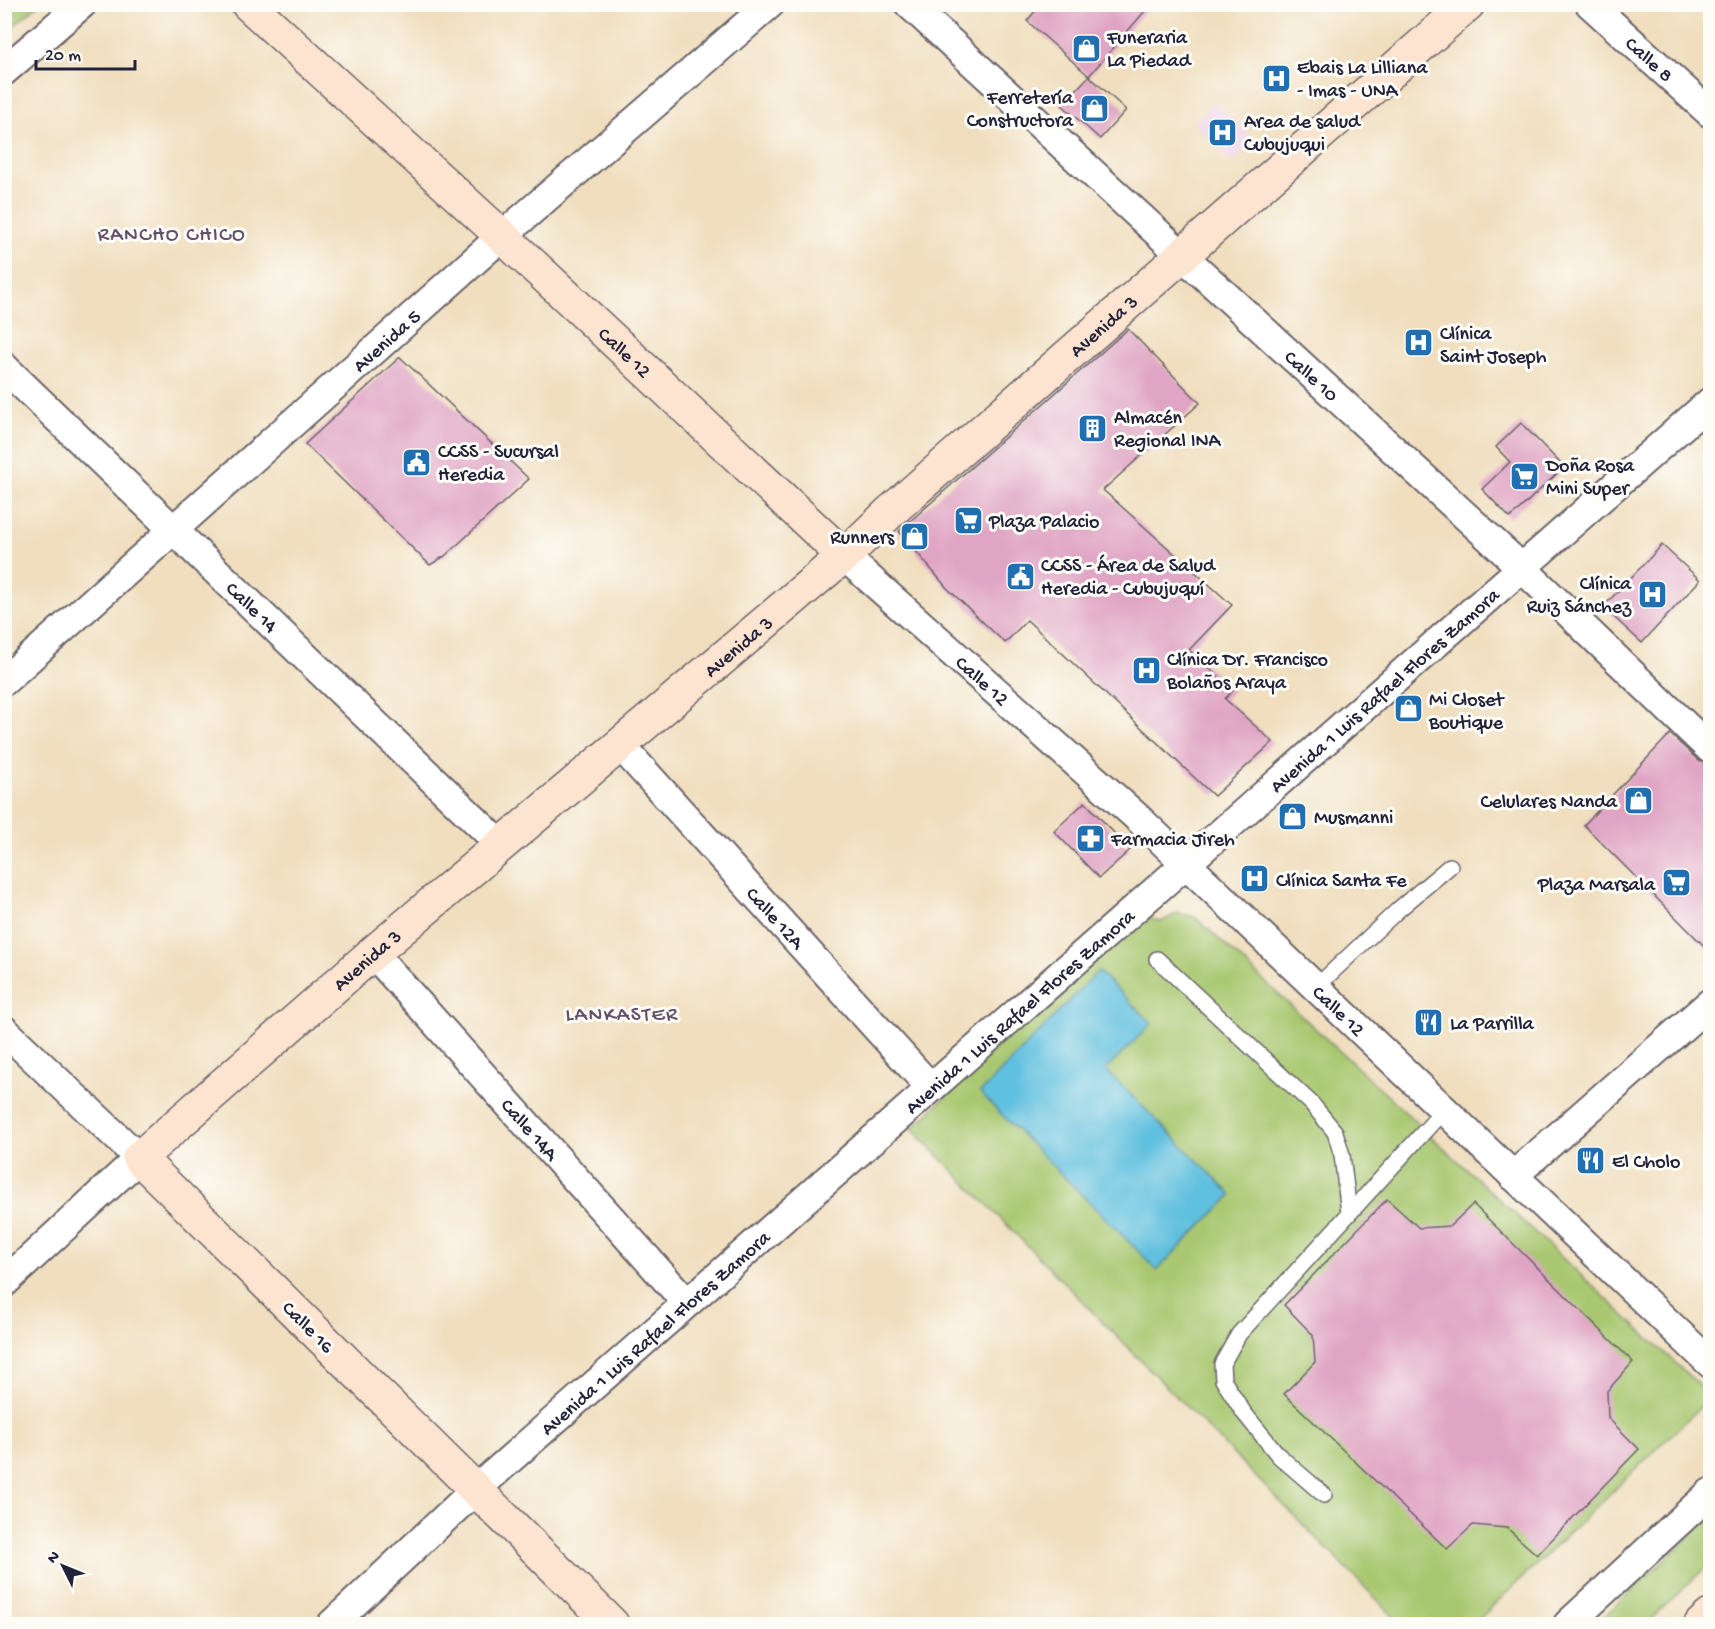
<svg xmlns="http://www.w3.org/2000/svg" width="1715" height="1629" viewBox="0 0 1715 1629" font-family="'Gochi Hand',sans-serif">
<rect width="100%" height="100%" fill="#fdfcf7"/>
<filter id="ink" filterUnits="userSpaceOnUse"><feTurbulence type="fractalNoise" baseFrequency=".0167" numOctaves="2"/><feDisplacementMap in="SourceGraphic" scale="12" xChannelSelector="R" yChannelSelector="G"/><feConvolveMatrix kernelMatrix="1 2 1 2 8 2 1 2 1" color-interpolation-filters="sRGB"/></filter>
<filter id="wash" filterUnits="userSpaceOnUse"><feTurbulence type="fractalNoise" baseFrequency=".008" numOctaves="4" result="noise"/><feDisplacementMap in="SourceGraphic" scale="24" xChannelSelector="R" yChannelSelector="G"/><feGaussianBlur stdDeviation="1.35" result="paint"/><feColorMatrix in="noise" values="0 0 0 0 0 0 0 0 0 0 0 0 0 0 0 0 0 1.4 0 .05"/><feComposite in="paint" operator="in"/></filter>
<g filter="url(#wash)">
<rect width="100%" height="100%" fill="#f0debe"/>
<!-- built -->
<polygon fill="#edd1e9" points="1214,101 1253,140 1232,163 1194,123"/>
<!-- green -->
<g fill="#a8c76f" stroke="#657455" stroke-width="1.5">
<polygon points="5,4 38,4 38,5 5,33"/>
<polygon points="1178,913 1195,917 1710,1395 1710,1398 1474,1624 1401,1624 912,1129 1135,914 1161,922"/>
<polygon points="1710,1517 1710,1563 1646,1624 1596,1624"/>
</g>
<!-- water -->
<polygon fill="#61c0df" stroke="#42718d" stroke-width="1.5" points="1098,971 1152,1023 1106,1070 1232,1195 1157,1270 980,1093"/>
<g id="blocks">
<!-- building -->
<g fill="#e0a5c4">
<polygon points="1041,4 1151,4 1089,76 1027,21"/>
<polygon points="1089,76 1126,110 1100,139 1062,105"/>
<polygon points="1128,329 1200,403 1103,490 1232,605 1189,650 1233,690 1225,699 1273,742 1214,796 1027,620 1005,643 947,588 899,531"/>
<polygon points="400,357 529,479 445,556 430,565 305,444"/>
<polygon points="1521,423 1564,467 1510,518 1482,489 1510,462 1496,447"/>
<polygon points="1662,545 1700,580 1642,643 1603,607"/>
<polygon points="1670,734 1699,761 1710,765 1710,952 1584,825"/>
<polygon points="1085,802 1130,850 1099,878 1054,831"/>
<polygon points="1387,1199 1419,1228 1450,1226 1473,1204 1633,1362 1607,1391 1608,1418 1639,1449 1537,1555 1507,1528 1473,1525 1447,1549 1284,1394 1315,1362 1313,1335 1284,1305"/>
</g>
</g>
</g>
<g filter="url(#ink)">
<use href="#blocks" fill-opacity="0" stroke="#6a6469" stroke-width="1.5"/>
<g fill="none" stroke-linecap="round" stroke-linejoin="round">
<defs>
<g id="lane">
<polyline points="1157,959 1312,1104 1335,1132 1342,1155 1349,1213"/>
<polyline points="1315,988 1399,909 1450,866"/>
<polyline points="1324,1495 1279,1456 1244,1413 1223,1380 1222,1364 1239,1334 1444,1110"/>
</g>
<g id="street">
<path id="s1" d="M909 4 1522 568 1710 749"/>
<path id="s2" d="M1590 4 1710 113"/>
<polyline points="4,71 82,4"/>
<path id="s3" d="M4 367 502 846"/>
<path id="s4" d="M844 556 1139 819 1710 1363"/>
<path id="s5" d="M4 681 502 236 770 4"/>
<path id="s6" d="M621 746 931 1088"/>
<path id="s7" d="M373 953 687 1303"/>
<polyline points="4,1030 139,1158 4,1283"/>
<polyline points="1513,1176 1710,1003"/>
<path id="s8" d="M332 1624 474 1491 1710 402"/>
<polyline points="1568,1624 1710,1493"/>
</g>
<g id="secondary">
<path id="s9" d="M248 4 502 236 844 556"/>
<path id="s10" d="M612 1624 139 1158 373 953 844 556 889 513 1468 4"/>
<polyline points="1701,1624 1710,1616"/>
</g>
</defs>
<!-- lane casing -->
<use href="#lane" stroke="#6a6469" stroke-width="18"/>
<!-- street casing -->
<use href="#street" stroke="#6a6469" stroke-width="32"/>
<!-- secondary casing -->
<use href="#secondary" stroke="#6a6469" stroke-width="36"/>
<!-- lane -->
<use href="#lane" stroke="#fff" stroke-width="15"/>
<!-- street -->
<use href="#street" stroke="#fff" stroke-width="28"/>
<!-- secondary -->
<use href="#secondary" stroke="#fde4d1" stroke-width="33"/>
</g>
</g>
<!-- icons -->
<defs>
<symbol id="shop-square" viewBox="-11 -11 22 22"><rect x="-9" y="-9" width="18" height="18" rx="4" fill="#1f6fb2" stroke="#fdfcf7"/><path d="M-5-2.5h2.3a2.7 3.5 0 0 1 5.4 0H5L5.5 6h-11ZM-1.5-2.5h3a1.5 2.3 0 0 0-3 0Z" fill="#fff"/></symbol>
<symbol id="hospital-square" viewBox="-11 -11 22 22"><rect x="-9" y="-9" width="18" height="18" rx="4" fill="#1f6fb2" stroke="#fdfcf7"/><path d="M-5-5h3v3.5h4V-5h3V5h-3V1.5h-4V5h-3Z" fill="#fff"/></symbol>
<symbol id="building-square" viewBox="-11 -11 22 22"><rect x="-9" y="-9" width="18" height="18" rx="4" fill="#1f6fb2" stroke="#fdfcf7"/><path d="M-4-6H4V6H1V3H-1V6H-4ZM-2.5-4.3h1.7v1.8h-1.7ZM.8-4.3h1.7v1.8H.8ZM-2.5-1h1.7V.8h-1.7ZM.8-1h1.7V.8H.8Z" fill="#fff"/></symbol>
<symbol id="civic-square" viewBox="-11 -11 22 22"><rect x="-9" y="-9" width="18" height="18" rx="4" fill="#1f6fb2" stroke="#fdfcf7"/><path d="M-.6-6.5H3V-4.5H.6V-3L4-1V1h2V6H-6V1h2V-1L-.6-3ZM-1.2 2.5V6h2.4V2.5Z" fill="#fff"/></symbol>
<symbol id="supermarket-square" viewBox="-11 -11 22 22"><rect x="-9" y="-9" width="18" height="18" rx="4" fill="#1f6fb2" stroke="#fdfcf7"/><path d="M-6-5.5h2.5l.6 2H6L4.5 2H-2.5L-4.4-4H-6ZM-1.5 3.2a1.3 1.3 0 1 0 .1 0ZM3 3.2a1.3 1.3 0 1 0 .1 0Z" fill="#fff"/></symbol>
<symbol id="pharmacy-square" viewBox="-11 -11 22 22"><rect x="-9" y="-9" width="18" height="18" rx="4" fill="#1f6fb2" stroke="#fdfcf7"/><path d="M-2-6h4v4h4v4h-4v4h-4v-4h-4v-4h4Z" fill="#fff"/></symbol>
<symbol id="restaurant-square" viewBox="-11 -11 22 22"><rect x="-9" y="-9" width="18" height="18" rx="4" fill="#1f6fb2" stroke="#fdfcf7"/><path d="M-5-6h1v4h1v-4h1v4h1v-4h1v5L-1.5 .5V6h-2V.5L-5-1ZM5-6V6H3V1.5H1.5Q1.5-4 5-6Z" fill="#fff"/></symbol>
</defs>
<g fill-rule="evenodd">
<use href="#shop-square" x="1070" y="32" width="33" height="33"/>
<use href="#hospital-square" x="1260" y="62" width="33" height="33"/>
<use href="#shop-square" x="1078" y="92" width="33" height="33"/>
<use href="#hospital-square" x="1206" y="116" width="33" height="33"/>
<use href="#hospital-square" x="1402" y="326" width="33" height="33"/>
<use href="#building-square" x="1076" y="412" width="33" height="33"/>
<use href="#civic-square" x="400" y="446" width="33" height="33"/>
<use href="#supermarket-square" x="1508" y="460" width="33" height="33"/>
<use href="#supermarket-square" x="952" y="504" width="33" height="33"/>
<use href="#shop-square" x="898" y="520" width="33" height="33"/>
<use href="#civic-square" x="1004" y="560" width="33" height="33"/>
<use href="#hospital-square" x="1636" y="578" width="33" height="33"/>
<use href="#hospital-square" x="1130" y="654" width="33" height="33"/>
<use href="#shop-square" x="1392" y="692" width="33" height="33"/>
<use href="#shop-square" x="1622" y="784" width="33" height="33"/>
<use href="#shop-square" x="1276" y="800" width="33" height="33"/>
<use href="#pharmacy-square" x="1074" y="822" width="33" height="33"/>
<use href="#hospital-square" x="1238" y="862" width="33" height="33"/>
<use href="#supermarket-square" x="1660" y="866" width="33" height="33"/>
<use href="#restaurant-square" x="1412" y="1006" width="33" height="33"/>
<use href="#restaurant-square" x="1574" y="1144" width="33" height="33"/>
</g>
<g text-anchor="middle" stroke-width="6" stroke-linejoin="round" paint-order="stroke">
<!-- poi labels -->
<g font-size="20" fill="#22223b" stroke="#fdfcf7" text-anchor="start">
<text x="1107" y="43">Funeraria<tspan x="1107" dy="23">La Piedad</tspan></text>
<text x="1297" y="73">Ebais La Lilliana<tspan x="1297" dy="23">- Imas - UNA</tspan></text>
<text x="1073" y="103" text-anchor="end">Ferretería<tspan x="1073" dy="23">Constructora</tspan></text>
<text x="1244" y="127">Area de salud<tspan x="1244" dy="23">Cubujuqui</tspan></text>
<text x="1440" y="339">Clínica<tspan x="1440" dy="23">Saint Joseph</tspan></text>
<text x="1114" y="423">Almacén<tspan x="1114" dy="23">Regional INA</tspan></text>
<text x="438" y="457">CCSS - Sucursal<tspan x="438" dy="23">Heredia</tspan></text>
<text x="1546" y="471">Doña Rosa<tspan x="1546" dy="23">Mini Super</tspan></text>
<text x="989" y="527">Plaza Palacio</text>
<text x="894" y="543" text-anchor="end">Runners</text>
<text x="1041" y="571">CCSS - Área de Salud<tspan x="1041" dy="23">Heredia - Cubujuquí</tspan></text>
<text x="1631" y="589" text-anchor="end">Clínica<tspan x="1631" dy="23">Ruiz Sánchez</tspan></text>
<text x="1167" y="665">Clínica Dr. Francisco<tspan x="1167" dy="23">Bolaños Araya</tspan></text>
<text x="1429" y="705">Mi Closet<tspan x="1429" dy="23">Boutique</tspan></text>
<text x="1617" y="807" text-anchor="end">Celulares Nanda</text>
<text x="1314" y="823">Musmanni</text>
<text x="1111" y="845">Farmacia Jireh</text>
<text x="1276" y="886">Clínica Santa Fe</text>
<text x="1655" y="890" text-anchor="end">Plaza Marsala</text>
<text x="1450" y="1029">La Parrilla</text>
<text x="1612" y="1167">El Cholo</text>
</g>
<!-- street labels -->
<g font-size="20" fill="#22223b" stroke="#fdfcf7">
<text dy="7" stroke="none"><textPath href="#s2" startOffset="81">Calle 8</textPath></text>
<text dy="7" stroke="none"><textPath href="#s10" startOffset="1938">Avenida 3</textPath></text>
<text dy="7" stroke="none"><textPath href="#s5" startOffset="512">Avenida 5</textPath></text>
<text dy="7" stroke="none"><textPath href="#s9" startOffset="513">Calle 12</textPath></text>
<text dy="7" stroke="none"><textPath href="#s1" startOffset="548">Calle 10</textPath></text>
<text dy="7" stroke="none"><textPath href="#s3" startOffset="345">Calle 14</textPath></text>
<text dy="7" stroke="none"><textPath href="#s10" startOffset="1452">Avenida 3</textPath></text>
<text dy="7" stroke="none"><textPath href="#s4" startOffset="186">Calle 12</textPath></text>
<text dy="7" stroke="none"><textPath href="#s8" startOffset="1407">Avenida 1 Luis Rafael Flores Zamora</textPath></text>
<text dy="7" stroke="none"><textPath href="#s6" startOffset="231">Calle 12A</textPath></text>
<text dy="7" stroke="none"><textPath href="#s10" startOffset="966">Avenida 3</textPath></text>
<text dy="7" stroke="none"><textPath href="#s8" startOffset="921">Avenida 1 Luis Rafael Flores Zamora</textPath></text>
<text dy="7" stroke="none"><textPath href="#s4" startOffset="672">Calle 12</textPath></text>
<text dy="7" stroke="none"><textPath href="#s7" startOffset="236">Calle 14A</textPath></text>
<text transform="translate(309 1326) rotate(45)" y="7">Calle 16</text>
<text dy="7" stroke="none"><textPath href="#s8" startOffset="435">Avenida 1 Luis Rafael Flores Zamora</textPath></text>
</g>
<!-- neighbourhood labels -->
<g font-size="21" letter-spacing="1.5" fill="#64506b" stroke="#fdfcf7">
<text x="172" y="240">RANCHO CHICO</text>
<text x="622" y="1020">LANKASTER</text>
</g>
</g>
<!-- margin -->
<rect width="1715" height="1629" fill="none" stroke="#fdfcf7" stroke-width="24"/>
<!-- north arrow -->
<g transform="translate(63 1566) rotate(313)" stroke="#fdfcf7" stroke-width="4.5" paint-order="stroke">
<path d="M0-4.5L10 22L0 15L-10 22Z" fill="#22223b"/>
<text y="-9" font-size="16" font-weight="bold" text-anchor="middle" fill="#22223b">N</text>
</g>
<!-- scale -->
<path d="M36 60v9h99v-9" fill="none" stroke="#22223b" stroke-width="3"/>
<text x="45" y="60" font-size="18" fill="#22223b" stroke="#fdfcf7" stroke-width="4.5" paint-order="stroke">20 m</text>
</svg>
